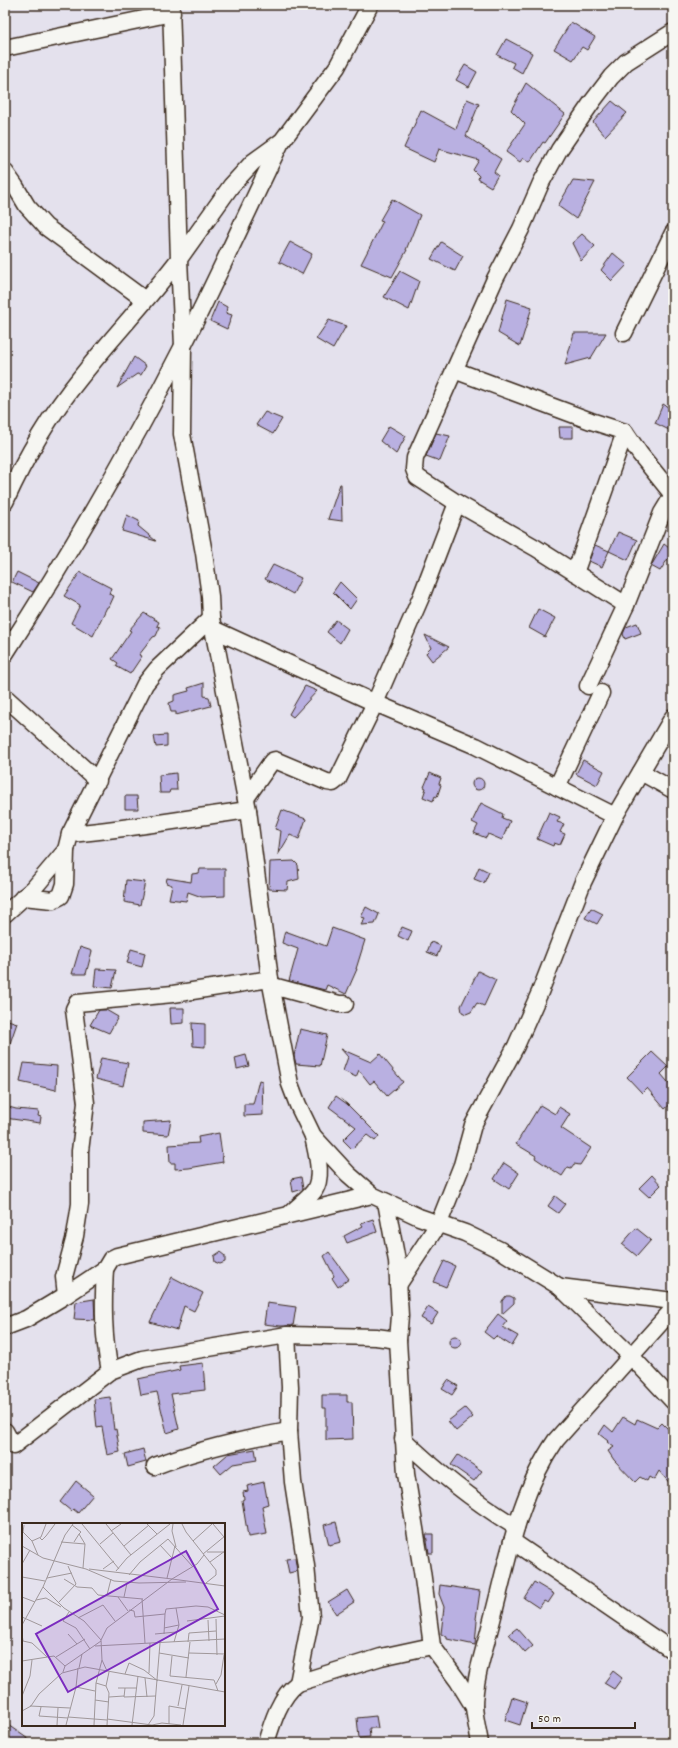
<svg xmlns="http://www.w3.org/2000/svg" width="678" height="1748" viewBox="0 0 678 1748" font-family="Dekko,sans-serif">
<rect width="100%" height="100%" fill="#e4e1ed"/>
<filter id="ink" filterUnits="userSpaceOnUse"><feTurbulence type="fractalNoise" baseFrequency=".025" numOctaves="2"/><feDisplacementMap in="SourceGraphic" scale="8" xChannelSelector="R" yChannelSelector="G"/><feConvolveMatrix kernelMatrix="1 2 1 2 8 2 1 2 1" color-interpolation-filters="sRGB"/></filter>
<g filter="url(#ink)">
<!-- building -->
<g fill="#b9b0e1" stroke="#3b2a1e">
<polygon points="571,22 595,37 587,50 582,47 573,60 554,49"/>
<polygon points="506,39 532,53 522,73 512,67 514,63 497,55"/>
<polygon points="465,65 477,72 469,87 456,80"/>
<polygon points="526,83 565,114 545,143 543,142 530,162 523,158 520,162 506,152 525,124 511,110"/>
<polygon points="467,99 479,104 466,136 501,159 494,172 498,175 491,187 478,179 479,176 473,170 479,160 439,149 434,162 404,148 421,110 456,129"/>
<polygon points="612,101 627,113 605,136 593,122"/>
<polygon points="573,180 595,182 576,219 558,206"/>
<polygon points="392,199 420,215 406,250 407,250 392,277 361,264 383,221 380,220"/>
<polygon points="582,234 595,246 581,261 572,243"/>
<polygon points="290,242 312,254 302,274 279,262"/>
<polygon points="441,242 463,256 455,271 431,259"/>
<polygon points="613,253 627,265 612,281 601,270"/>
<polygon points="400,271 419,281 409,310 384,297"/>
<polygon points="507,299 532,307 520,346 498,333"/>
<polygon points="218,302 227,307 226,313 232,315 227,329 210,321"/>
<polygon points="329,320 346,326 333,349 316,339"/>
<polygon points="574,333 606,333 591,358 565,365"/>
<polygon points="134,357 146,366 141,375 137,374 117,388"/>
<polygon points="663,404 673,410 673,432 655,423"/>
<polygon points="265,412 282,419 273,434 256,425"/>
<polygon points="389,426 406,436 396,454 380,441"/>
<polygon points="559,427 573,427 573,438 560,438"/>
<polygon points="436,433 450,436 440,461 426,456"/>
<polygon points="340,484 341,484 342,521 328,519"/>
<polygon points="127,515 139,521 138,526 156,541 122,531"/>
<polygon points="618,532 637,540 628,560 609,551"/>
<polygon points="664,544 673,551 660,571 651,566"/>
<polygon points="595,545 609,551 602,567 589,561"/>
<polygon points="273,565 301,578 293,594 265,579"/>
<polygon points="17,572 39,583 33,592 12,582"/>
<polygon points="80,572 111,588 109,594 114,596 109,607 107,607 93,636 71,623 80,605 64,596"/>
<polygon points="340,582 357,599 350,609 333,592"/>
<polygon points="538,609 555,618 545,637 529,628"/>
<polygon points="144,613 159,622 157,626 160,627 156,636 153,637 139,655 142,656 130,674 116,666 118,663 112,659 131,631 129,630"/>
<polygon points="336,620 348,629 340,643 327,632"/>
<polygon points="637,623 641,633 625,639 623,634 626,627"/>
<polygon points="425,635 449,647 432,661 426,653 431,648"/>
<polygon points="204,683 204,696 209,697 211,706 176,715 176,712 171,712 169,703 174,701 174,695 189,691 188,688"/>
<polygon points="305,686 317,691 293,717 289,714"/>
<polygon points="167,735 167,746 156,747 154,736"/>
<polygon points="583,760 604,771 597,785 576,774"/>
<polygon points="176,773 177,790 170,790 169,793 160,793 159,775"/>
<polygon points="430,773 441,778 439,784 441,785 437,797 435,796 433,801 423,797 426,788 424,787"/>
<circle cx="478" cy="784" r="6"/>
<polygon points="125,796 137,796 138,809 125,809"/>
<polygon points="481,803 503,814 502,818 510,821 502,840 488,834 486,838 474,833 478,825 472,822"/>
<polygon points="282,810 306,819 299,839 290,835 278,855 281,831 275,829"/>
<polygon points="549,812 560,817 557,822 564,824 560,832 565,834 560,845 554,843 553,846 537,839"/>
<polygon points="294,861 298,865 299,879 288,882 287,890 269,889 270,862"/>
<polygon points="479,867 489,872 484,883 474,879"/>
<polygon points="200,869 225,869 225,896 202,897 188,892 186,901 169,899 172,885 166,883 167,878 191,882 192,874 199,873"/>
<polygon points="126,880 145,882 140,905 124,902"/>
<polygon points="366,907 379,914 375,924 361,925 365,918 361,917"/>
<polygon points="591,908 603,914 597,924 585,918"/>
<polygon points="402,927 412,931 408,941 398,936"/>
<polygon points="332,928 365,940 356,969 357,969 346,994 327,985 325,990 289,981 298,949 282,943 285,931 326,946"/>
<polygon points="431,942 441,946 437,956 427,952"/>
<polygon points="80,947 92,951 86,974 72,974"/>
<polygon points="131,949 145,953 142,967 127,963"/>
<polygon points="96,969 116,970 112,988 94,986"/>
<polygon points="478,971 496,980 484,1006 477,1003 471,1012 466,1014 462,1012 461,1006"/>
<polygon points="170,1008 184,1008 184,1023 171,1024"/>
<polygon points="99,1010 106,1010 118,1017 109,1033 90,1025"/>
<polygon points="5,1019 17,1023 7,1052 5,1052"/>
<polygon points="192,1023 205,1024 205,1047 193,1046"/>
<polygon points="300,1029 327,1035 320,1066 296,1064 294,1056"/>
<polygon points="341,1049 371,1062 380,1054 403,1082 387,1096 374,1081 370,1084 359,1070 356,1077 343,1071 348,1057"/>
<polygon points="652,1052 668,1067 661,1074 673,1088 673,1102 665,1109 647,1088 642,1093 627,1077"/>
<polygon points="246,1055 249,1066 237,1069 235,1058"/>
<polygon points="101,1058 128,1063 123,1086 96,1079"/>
<polygon points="24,1063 57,1066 56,1090 20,1082"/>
<polygon points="259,1080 262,1081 263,1115 244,1116 244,1104 253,1104"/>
<polygon points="336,1096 347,1104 379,1136 375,1141 367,1135 352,1149 343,1140 356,1127 329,1107"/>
<polygon points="540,1105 555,1114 559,1107 570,1114 561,1128 591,1148 580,1165 574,1164 571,1168 568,1167 562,1176 535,1158 536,1156 516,1144"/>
<polygon points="5,1106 16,1109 39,1111 38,1116 41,1117 40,1123 5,1118"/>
<polygon points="171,1120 168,1135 143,1133 143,1122"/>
<polygon points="219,1133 223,1162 189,1168 175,1169 175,1163 170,1163 169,1145 199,1143 198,1137"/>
<polygon points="504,1163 519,1173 509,1189 494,1179"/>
<polygon points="652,1175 661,1185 649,1197 639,1188"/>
<polygon points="301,1177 303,1189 293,1192 291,1179"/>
<polygon points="555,1196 565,1204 558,1213 548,1206"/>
<polygon points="373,1219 377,1232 347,1243 344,1236 363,1226 361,1223"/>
<polygon points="636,1228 651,1240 637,1256 622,1244"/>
<polygon points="220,1252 225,1256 225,1262 220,1264 215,1262 214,1256"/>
<polygon points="329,1252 349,1279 338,1287 332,1278 334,1276 324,1256"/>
<polygon points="444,1261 455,1266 446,1287 434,1282"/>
<polygon points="172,1277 203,1293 194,1311 184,1306 177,1330 150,1322"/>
<polygon points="506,1296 510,1296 514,1298 514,1303 502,1314 502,1301"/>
<polygon points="94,1299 95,1320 74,1319 76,1302"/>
<polygon points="267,1303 296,1307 293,1326 280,1326 264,1324"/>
<polygon points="428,1307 438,1313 431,1324 421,1318"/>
<polygon points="498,1314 507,1321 502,1327 518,1336 512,1346 496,1336 493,1339 484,1332"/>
<circle cx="455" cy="1342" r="6"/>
<polygon points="203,1363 205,1390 171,1394 179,1429 167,1433 157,1392 141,1395 138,1379 180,1370 179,1366"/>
<polygon points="448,1380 458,1386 452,1395 442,1389"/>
<polygon points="322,1395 347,1395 347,1402 352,1402 353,1439 326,1440 326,1408 322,1408"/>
<polygon points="110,1397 114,1430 116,1429 120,1452 107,1455 102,1427 97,1428 94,1399"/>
<polygon points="465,1408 473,1417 456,1431 448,1421"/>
<polygon points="623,1417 635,1424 637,1419 657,1428 662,1423 673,1434 673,1487 659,1471 654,1480 649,1477 647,1481 640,1477 635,1482 614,1460 608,1451 614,1447 607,1442 608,1441 599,1434 605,1425 613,1432"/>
<polygon points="143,1449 146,1462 128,1467 125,1454"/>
<polygon points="255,1449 257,1460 233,1464 221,1474 214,1466 228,1454"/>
<polygon points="458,1455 482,1471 474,1481 451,1465"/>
<polygon points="76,1481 93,1495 78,1513 73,1509 71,1511 60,1502"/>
<polygon points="264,1482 268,1504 262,1506 267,1534 248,1537 242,1500 244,1499 243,1492 248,1491 247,1486"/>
<polygon points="336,1522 341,1542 329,1545 324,1525"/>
<polygon points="426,1534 433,1534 433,1553 429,1553"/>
<polygon points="295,1558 297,1571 289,1573 286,1559"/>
<polygon points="534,1582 554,1594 548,1603 544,1601 539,1608 524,1598"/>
<polygon points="440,1585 480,1591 476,1619 477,1620 475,1645 447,1639 447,1637 441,1634 444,1607 439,1594"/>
<polygon points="347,1590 354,1602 336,1614 328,1602"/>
<polygon points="517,1628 533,1646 525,1653 509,1634"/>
<polygon points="613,1671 622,1678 614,1689 604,1683"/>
<polygon points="512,1697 527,1702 520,1725 505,1720"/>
<polygon points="376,1716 378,1728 369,1728 370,1737 359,1738 357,1718"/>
<polygon points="5,1723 34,1743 5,1743"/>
</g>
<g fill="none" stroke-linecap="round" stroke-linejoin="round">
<defs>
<g id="minor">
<polyline points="370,5 337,67 282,141 253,162 231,186 179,259 183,346 182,434 204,553 210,596 211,618 248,810 270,979 290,1084 298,1105 313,1136 348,1174 372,1195 419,1217 465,1233 500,1250 560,1287 631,1356 673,1401"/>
<polyline points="5,48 172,13"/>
<polyline points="5,172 15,186 27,206 46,227 145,300"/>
<polyline points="624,333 673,233"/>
<polyline points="454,370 591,421 625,432 640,454 673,495"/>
<path d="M5 502C25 458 49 416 80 378 112 337 148 300 179 259L171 5"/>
<polyline points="457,503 417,477 414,469 415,458 495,279 521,229 541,183 559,150 592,102 611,77 626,62 673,32"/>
<polyline points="575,573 625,432"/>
<polyline points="213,629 375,703 476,746 615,816"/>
<path d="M5 654C69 555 129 452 183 346 217 279 248 210 281 142"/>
<polyline points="588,686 626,605 662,513 673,495"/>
<polyline points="5,697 98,781"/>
<polyline points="641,772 673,790"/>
<polyline points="557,787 601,693"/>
<polyline points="246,798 272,761 275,760 327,782 333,783 338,779 375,703 421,597 457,503 536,548 626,605"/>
<path d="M70 834C129 829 189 818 248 810"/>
<polyline points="23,897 53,900 61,896 65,884 66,850 70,834 145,684 157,669 211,618"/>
<polyline points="5,914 34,888 66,850"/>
<polyline points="273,986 339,1004 345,1004"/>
<polyline points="386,1202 397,1261 400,1316 398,1340 406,1474 422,1571 432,1646 458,1681 474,1707"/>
<path d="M291 1213C298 1206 308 1199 314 1191 324 1176 316 1152 313 1136"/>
<path d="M105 1269C103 1305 103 1336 110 1371"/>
<polyline points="398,1285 439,1223 462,1165 473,1125 516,1046 540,992 583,882 615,816 673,717"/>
<polyline points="560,1287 673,1301"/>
<polyline points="66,1295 64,1277 75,1236 80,1204 80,1151 86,1103 74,1009 77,1003 173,994 270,979"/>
<polyline points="5,1327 26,1319 66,1295 105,1269 111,1259 117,1256 372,1195"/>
<polyline points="287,1335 290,1387 289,1431 293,1482 306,1566 311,1617 298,1683"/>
<polyline points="5,1431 13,1446 110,1371 142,1359 287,1335 376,1337 398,1340"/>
<path d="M403 1439C437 1472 475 1502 516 1527"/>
<path d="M155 1466C197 1450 244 1439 289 1431"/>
<polyline points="512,1541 673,1651"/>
<path d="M266 1743C272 1723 280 1696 298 1683L381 1657 432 1646"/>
<path d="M480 1743C478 1731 475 1719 474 1707 474 1678 485 1648 492 1620 508 1559 519 1493 556 1440L673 1309"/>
</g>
</defs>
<!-- minor casing -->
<use href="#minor" stroke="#3b2a1e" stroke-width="19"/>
<!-- minor -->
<use href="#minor" stroke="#f6f6f2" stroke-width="16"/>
</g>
</g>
<!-- overview -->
<g transform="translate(22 1523)">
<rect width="203" height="203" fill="#e4e1ed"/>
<path fill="none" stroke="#a0989a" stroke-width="1" d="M60 1 97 46M84 1 109 32M125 1 135 11M151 1 150 8 154 24M160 1 164 9 194 47V52L184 60M191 1 202 14M2 2 1 9 10 18 16 32M50 2 59 9 57 11M89 8 99 1M18 15 20 17 24 13 33 1M10 18 19 14 24 1M171 18 190 1M39 19 63 21 61 45M52 19 57 11 63 21M78 21 91 10M138 22 150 35M0 23 21 35 64 46 92 58 117 60 164 59M102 23 127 2M185 29H203M181 31 203 13M188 39 203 28M0 41 8 27M46 43 54 61M67 46 150 56 175 41 182 32M81 46 92 38M94 48 105 35 148 1M107 52 118 39 146 16 171 44M0 54 23 58M25 55 50 50M145 55 153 23M42 56 55 64 70 65 76 72 121 76M21 64 42 85 62 98 79 117M85 72 89 56M0 74 13 79M96 74 106 88M102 74 105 60M120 76 123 120M14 77 24 75 39 84M37 79 54 61M107 87 112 88 113 94 143 91 142 111M47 89 41 98 54 105 68 126M143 91 144 86 174 83 186 84 203 92M0 94 20 103M56 95 81 82 93 98M194 96 195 132M186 97 187 118M165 98 203 93M0 102 21 64 43 12 51 1M142 105 157 102M0 111 1 118 10 120 25 134M46 111 55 121M133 111 154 109M152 119 157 102 154 85M166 119 167 110 194 108M73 123 203 116M137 130 167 135M167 130 203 131M150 133 148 153 192 157 196 168M34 134 63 116M80 137 85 148M0 138 32 133 43 143M57 145 60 131M41 149 43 143 79 118M127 150 128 120M103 151 107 140 122 147 136 158M164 154 168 119M123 155 125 174M74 160 84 163 87 170 85 202M194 161 199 152 202 132M84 163 87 149M54 164 73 168M96 165H115M103 165 102 174 134 173M0 173 8 153 10 137M87 174 102 173M73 177 87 179M8 183 48 185M156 183 160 162M19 184 17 193 46 195M0 188 9 183 17 171 40 150 63 144 203 169M46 194 85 197M85 196 130 202 140 200 159 202M147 201V183L164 186M35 202 36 185M44 202 54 164 56 145M72 202 74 160 80 137 79 117 85 105 150 56 203 63M110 202 116 153M126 202 132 193 138 120M161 202 167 163"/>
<path fill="#7b2cbf" fill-opacity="0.15" stroke="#7b2cbf" stroke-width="2" d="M164 28 196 86 46 169 14 111Z"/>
<rect width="203" height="203" fill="none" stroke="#3b2a1e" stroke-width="2"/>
</g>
<!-- margin -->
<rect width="678" height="1748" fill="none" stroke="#f6f6f2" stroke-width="20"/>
<rect x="10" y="10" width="658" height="1728" fill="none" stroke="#3b2a1e" stroke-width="1.5" filter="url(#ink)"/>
<!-- scale -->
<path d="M532 1722v6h103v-6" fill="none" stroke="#3b2a1e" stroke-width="2"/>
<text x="538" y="1722" font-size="12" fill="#3b2a1e" stroke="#f6f6f2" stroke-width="3" paint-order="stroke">50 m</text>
</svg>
